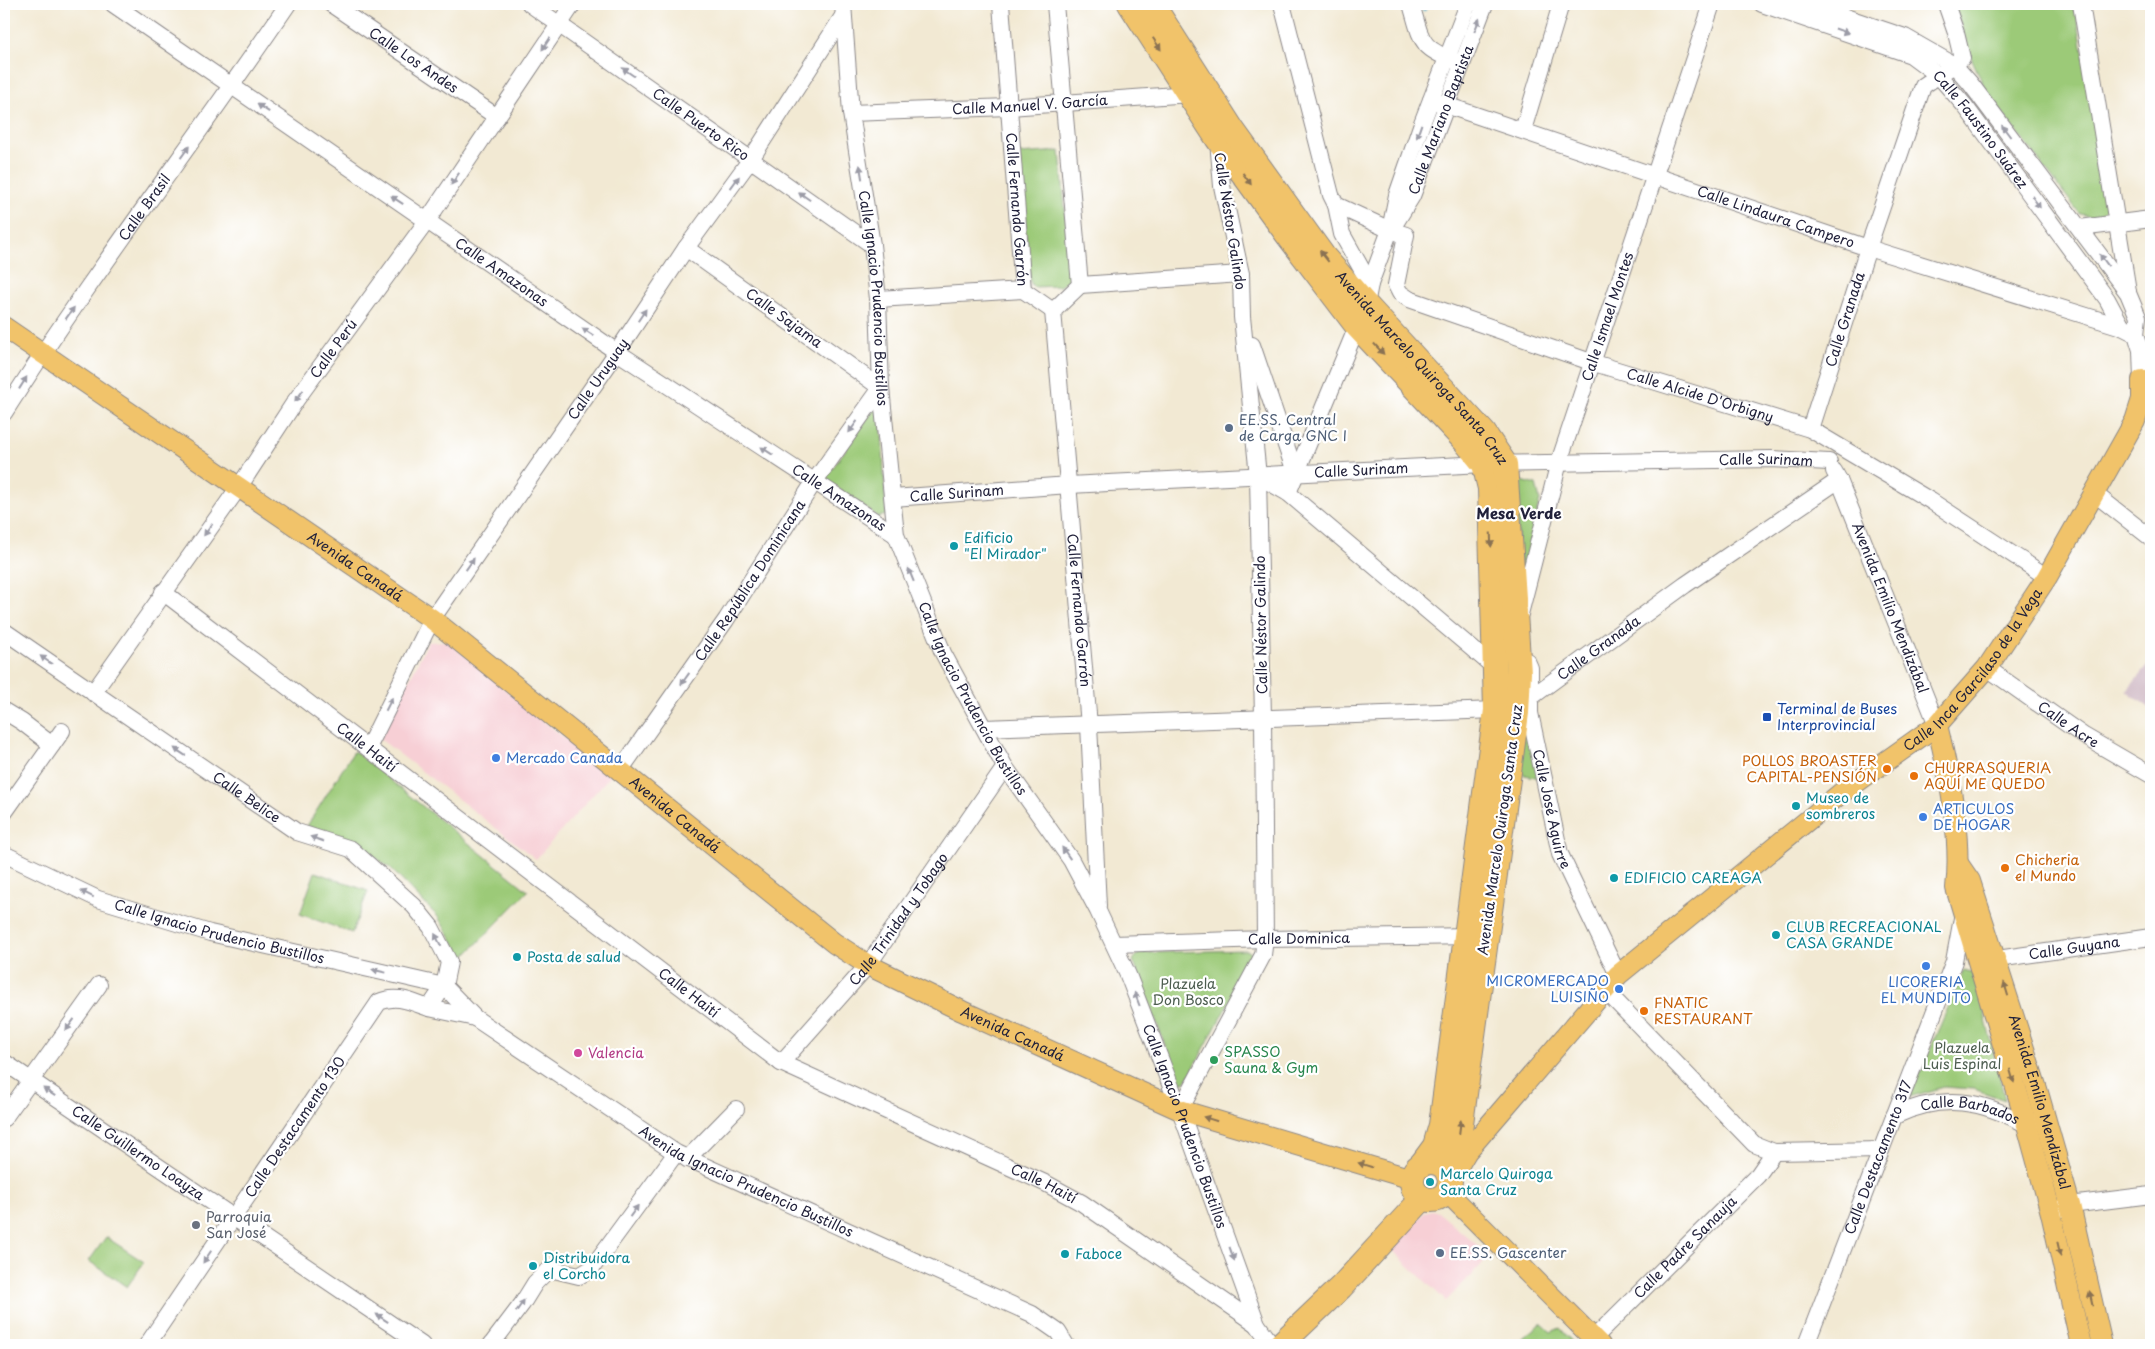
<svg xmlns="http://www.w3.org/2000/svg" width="2155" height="1349" viewBox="0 0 2155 1349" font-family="'Playpen Sans',sans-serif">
<rect width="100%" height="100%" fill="#fff"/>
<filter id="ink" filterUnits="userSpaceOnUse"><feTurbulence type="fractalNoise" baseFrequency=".02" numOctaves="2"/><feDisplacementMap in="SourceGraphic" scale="10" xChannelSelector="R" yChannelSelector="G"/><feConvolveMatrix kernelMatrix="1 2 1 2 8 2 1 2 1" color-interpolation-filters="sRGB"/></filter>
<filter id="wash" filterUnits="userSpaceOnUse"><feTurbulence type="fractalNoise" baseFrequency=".0096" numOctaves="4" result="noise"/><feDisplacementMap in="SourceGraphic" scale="20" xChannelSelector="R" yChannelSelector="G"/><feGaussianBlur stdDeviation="1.12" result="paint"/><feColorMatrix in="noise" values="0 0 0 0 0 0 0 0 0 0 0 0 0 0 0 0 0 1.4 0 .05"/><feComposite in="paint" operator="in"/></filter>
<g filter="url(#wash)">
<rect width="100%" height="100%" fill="#f2e9d3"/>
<!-- built -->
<g fill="#f7cfd5">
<polygon points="447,641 610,776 536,859 380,739 428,642"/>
<polygon points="1432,1210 1438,1212 1490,1256 1446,1301 1391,1249 1425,1212"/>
</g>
<!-- industrial -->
<polygon fill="#d2bdc8" points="2151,661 2151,709 2127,691"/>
<!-- green -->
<g fill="#9cca78" stroke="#5f765a">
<polygon points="1954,4 2075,4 2108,200 2105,211 2095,217 2080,214 1987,93 1970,55"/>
<polygon points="1060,151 1071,278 1060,286 1033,287 1030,281 1019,154"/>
<polygon points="874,409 881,411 886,515 878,517 825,479"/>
<polygon points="1522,481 1536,485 1540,500 1533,527 1523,596 1514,486"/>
<polygon points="1522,704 1541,778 1514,773"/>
<polygon points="354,751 528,891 463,958 438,917 390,868 361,847 338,835 307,826"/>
<polygon points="315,872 368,891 352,933 300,914"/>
<polygon points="1246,950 1254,956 1186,1082 1179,1082 1133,960 1139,953"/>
<polygon points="1964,971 1975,974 2005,1100 1974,1089 1944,1087 1909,1097"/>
<polygon points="106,1237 144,1262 127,1287 89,1261"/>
<polygon points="1541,1323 1551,1332 1560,1328 1575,1345 1514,1345"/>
</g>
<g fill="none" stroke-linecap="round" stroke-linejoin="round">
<!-- stream -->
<polyline stroke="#4daecc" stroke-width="4.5" points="1422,4 1424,9"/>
</g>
</g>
<g filter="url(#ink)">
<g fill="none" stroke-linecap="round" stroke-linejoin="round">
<defs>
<g id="minor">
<path id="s1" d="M113 4 617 352 896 535"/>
<path id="s2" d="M331 4 497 117"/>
<path id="s3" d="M530 4 872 245"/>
<path id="s4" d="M843 4 851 113 872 245 878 299 881 388 896 535 943 653 1005 767 1071 860 1098 911 1128 975 1180 1110 1257 1324 1272 1345"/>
<path id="s5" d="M1001 4 1023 290 1053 311"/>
<path id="s6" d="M1055 4 1080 285 1053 311 1089 725 1098 906"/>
<path id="s7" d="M1282 4 1331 195 1336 205 1390 230 1406 235 1396 285 1400 293 1409 299 1591 362 1810 429 1931 501 2047 577"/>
<path d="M1411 4C1422 41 1419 48 1458 62"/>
<path id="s8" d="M1762 4 1911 55 1938 75 1965 106 2107 299 2122 327"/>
<polyline points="1807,4 1905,37 1954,65 1970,83 2128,293 2138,317 2136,334 2141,350 2142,380"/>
<polyline points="2081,4 2128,291"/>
<path id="s9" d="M1431 100 1868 248 2122 327 2136 334"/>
<path id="s10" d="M851 113 1008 107 1190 94 1194 91"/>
<polyline points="1523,130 1561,4"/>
<polyline points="1336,205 1342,234 1370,284"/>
<path id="s11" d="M1396 222 1412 196 1485 4"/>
<polyline points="2080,228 2151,219"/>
<polyline points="1080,285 1241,274"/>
<polyline points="878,299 1023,290"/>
<polyline points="1252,345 1296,475"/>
<path id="s12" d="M4 413C93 273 195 141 288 4"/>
<path id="s13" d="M1810 429 1868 248 1923 86 1954 65 1962 58 1956 33 1946 4"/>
<path id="s14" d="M1834 471 1839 480 1937 725"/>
<polyline points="1258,476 1288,493 1495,668"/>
<polyline points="1288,493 1366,305 1370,284 1390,230 1397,195 1422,123 1468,4"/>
<polyline points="2095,494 2151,538"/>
<path id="s15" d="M893 498 1069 485 1484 464 1771 459 1829 462"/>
<path id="s16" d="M163 592 781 1063 1047 1184 1082 1203 1257 1324"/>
<path id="s17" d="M1520 614 1559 462 1712 4"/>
<path id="s18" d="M4 631 297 832 351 849 414 906 431 927 449 962 444 986 429 1008C411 1002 397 994 379 1002L147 1345"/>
<path id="s19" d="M1527 661 1530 668V713L1560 854 1618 975"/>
<path id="s20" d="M1987 668 2084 736 2151 775"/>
<path id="s21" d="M93 693 239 487 296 400 427 221 573 4"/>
<path id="s22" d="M1530 698 1685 585 1839 480"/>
<polyline points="4,711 22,722 52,745"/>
<polyline points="984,728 1496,710 1506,712"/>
<path id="s23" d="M368 748 432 619 617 352 686 248 751 159 843 16"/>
<path id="s24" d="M619 772 726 620 814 482 881 388 686 248"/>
<polyline points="4,813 62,731"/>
<path id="s25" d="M4 854 98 899 210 933 444 986"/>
<path id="s26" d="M1114 944 1265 939 1476 936"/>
<path id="s27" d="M1997 959 2151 937"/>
<path id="s28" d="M444 986 475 1018 676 1153 1032 1314 1058 1332 1066 1345"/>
<polyline points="1604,989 1754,1144 1774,1152 1881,1150"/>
<polyline points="429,1008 475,1018"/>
<path id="s29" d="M4 1062 422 1345"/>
<path id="s30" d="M781 1063 868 965 1005 767"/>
<polyline points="1180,1110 1263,955 1265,939 1263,718 1258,476 1242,317 1241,274 1222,186 1218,141"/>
<path id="s31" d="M1894 1116C1943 1093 1982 1100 2027 1125L2034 1123"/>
<polyline points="4,1118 99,985"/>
<polyline points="687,1159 736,1109"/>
<polyline points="2060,1209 2070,1205 2151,1195"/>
<path id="s32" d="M1593 1339 1758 1175 1774 1152"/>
<polyline points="491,1345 522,1304 535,1283 546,1272 554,1270 579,1276 591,1269 676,1153"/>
<path id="s33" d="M1806 1345 1954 961 1963 913"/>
</g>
<g id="major">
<path id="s34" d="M4 327 432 619 834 943 868 965 962 1011 1180 1110 1412 1179"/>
<path d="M1937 725C1949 773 1962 839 1956 888L2027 1125 2051 1213 2081 1345"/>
<path id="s35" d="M1959 865 1970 881 2037 1089 2070 1205 2102 1345"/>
<path id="s36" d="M1454 1173 1467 1151 1618 975 1840 794 1937 725 1987 668 2047 577 2135 421 2142 399V380L2151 384"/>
<polyline points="1446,1191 1600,1345"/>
</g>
<g id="highway">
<polyline points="1130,4 1217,138 1287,234 1357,326 1465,441 1484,464 1490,488 1496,710 1441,1125 1435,1146 1421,1165"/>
<path id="s37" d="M1152 4 1232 129 1324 257 1366 305 1484 433 1505 464 1519 673 1517 713 1459 1138 1448 1174"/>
<circle cx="1431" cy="1181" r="19"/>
<polyline points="1280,1345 1341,1287 1423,1198"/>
</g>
</defs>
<!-- minor casing -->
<use href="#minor" stroke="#8a8687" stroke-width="18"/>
<!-- major casing -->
<use href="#major" stroke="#8a8687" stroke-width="22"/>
<!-- highway casing -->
<use href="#highway" stroke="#8a8687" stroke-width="26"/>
<!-- minor -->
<use href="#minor" stroke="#fff" stroke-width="16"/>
<!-- major -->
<use href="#major" stroke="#f1c36a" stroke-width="20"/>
<!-- highway -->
<use href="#highway" stroke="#f1c36a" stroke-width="24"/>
</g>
<!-- one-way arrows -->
<defs><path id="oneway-solid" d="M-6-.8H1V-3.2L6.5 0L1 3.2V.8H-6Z" transform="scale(1.25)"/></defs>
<g fill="#9c9ca7">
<use href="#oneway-solid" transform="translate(1477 25) rotate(-69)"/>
<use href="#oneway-solid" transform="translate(1842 31) rotate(19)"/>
<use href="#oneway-solid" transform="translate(546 44) rotate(124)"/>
<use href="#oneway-solid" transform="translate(628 72) rotate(-145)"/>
<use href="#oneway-solid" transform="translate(263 108) rotate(-146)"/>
<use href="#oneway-solid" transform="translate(1419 131) rotate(109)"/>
<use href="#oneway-solid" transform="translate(2006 131) rotate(-127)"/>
<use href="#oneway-solid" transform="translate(185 152) rotate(-54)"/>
<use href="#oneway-solid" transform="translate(861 172) rotate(-99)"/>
<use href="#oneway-solid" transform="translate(455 179) rotate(124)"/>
<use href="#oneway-solid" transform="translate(735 182) rotate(-54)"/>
<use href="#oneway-solid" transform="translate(804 196) rotate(-145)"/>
<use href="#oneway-solid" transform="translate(397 200) rotate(-146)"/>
<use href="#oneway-solid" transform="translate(2036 202) rotate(54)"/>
<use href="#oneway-solid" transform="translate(2104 260) rotate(-126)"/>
<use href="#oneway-solid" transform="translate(70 313) rotate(-54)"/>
<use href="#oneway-solid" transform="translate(642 315) rotate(-56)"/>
<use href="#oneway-solid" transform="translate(588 332) rotate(-146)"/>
<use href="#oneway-solid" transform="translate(23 383) rotate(-58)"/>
<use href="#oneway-solid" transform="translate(299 396) rotate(126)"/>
<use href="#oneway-solid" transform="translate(853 427) rotate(126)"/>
<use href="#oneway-solid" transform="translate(767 451) rotate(-147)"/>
<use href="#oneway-solid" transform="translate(208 530) rotate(126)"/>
<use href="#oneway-solid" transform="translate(470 564) rotate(-55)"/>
<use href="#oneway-solid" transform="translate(911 575) rotate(-112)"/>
<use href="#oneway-solid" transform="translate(46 660) rotate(-145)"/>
<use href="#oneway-solid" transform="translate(685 679) rotate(125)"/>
<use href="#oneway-solid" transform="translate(389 704) rotate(-63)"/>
<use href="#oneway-solid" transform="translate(180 752) rotate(-146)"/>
<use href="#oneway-solid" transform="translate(317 839) rotate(-161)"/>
<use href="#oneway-solid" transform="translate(1066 853) rotate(-125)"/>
<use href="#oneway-solid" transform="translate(87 894) rotate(-154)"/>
<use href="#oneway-solid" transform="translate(438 940) rotate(-117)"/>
<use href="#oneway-solid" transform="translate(379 971) rotate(-167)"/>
<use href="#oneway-solid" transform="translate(1137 999) rotate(-111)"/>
<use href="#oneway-solid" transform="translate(70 1025) rotate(126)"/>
<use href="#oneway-solid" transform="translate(49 1092) rotate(-146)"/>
<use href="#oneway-solid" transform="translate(634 1211) rotate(-54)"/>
<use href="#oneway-solid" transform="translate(1232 1254) rotate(70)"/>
<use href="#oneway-solid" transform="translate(207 1257) rotate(124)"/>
<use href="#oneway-solid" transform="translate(520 1306) rotate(-55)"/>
<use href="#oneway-solid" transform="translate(382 1318) rotate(-146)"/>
</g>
<g fill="#8a7252">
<use href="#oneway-solid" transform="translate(1157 44) rotate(56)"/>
<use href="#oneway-solid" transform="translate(1247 179) rotate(54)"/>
<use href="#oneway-solid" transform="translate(1324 256) rotate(-128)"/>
<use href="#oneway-solid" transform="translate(1379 349) rotate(47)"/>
<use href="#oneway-solid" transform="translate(1491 540) rotate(88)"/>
<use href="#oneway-solid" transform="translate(2006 989) rotate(-107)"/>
<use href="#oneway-solid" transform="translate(2012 1076) rotate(73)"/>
<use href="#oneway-solid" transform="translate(1210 1119) rotate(-163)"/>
<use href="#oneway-solid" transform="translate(1460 1127) rotate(-83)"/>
<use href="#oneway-solid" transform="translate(1365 1165) rotate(-163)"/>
<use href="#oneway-solid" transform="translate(2059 1249) rotate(77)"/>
<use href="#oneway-solid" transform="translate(2091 1298) rotate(-103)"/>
</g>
</g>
<!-- markers -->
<g fill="#5c6f8a" stroke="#fff" stroke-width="2">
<circle cx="1229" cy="428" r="5"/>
<circle cx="1440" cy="1253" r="5"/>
</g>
<g fill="#0f9aa8" stroke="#fff" stroke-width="2">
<circle cx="954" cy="546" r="5"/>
<circle cx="1796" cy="806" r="5"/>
<circle cx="1614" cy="878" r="5"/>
<circle cx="1776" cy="935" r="5"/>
<circle cx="517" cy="957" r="5"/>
<circle cx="1430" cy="1182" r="5"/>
<circle cx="1065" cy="1254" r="5"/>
<circle cx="533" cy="1266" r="5"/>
</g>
<rect fill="#1a4fb4" stroke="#fff" stroke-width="2" x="1762" y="712" width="10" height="10" rx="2.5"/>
<g fill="#3f7fe0" stroke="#fff" stroke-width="2">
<circle cx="496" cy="758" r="5"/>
<circle cx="1923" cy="817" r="5"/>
<circle cx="1926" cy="966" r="5"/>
<circle cx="1619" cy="989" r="5"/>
</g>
<g fill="#e8710a" stroke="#fff" stroke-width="2">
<circle cx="1887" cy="769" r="5"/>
<circle cx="1914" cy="776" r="5"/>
<circle cx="2005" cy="868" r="5"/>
<circle cx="1644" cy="1011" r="5"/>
</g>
<circle fill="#d1479c" stroke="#fff" stroke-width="2" cx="578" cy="1053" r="5"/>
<circle fill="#2e9e5b" stroke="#fff" stroke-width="2" cx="1214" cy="1060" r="5"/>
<circle fill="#6b7280" stroke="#fff" stroke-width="2" cx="196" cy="1225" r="5"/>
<g text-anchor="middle" stroke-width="4.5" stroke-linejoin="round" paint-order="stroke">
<!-- street labels -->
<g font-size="14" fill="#22223b" stroke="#fff">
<text dy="5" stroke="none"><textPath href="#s2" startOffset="100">Calle Los Andes</textPath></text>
<text dy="5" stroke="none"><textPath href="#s10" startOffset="179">Calle Manuel V. García</textPath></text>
<text dy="5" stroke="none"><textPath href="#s11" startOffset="112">Calle Mariano Baptista</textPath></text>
<text dy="5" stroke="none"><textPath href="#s3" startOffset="209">Calle Puerto Rico</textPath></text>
<text dy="5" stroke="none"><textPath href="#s8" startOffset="260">Calle Faustino Suárez</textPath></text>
<text dy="5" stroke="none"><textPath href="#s12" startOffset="249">Calle Brasil</textPath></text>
<text dy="5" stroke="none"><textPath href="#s5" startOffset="206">Calle Fernando Garrón</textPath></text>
<text dy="5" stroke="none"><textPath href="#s9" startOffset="364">Calle Lindaura Campero</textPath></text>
<text transform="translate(1230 221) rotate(81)" y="5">Calle Néstor Galindo</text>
<text dy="5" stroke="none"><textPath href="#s1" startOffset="472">Calle Amazonas</textPath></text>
<text dy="5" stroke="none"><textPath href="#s4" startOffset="296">Calle Ignacio Prudencio Bustillos</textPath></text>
<text dy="5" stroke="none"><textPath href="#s17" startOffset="310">Calle Ismael Montes</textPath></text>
<text transform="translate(784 318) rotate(36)" y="5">Calle Sajama</text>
<text dy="5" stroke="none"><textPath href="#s13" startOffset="115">Calle Granada</textPath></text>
<text dy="5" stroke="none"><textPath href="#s21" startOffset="420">Calle Perú</textPath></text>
<text dy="5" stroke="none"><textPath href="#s37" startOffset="454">Avenida Marcelo Quiroga Santa Cruz</textPath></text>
<text dy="5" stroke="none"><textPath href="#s23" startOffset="436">Calle Uruguay</textPath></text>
<text dy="5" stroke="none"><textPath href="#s7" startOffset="662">Calle Alcide D'Orbigny</textPath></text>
<text dy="5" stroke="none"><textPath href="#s15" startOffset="874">Calle Surinam</textPath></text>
<text dy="5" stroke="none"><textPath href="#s15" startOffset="469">Calle Surinam</textPath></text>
<text dy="5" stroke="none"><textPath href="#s15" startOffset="64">Calle Surinam</textPath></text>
<text dy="5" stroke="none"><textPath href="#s1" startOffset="878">Calle Amazonas</textPath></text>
<text dy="5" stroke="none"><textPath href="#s34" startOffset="425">Avenida Canadá</textPath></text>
<text dy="5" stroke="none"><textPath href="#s24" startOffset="232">Calle República Dominicana</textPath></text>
<text dy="5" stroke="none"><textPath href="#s14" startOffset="148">Avenida Emilio Mendizábal</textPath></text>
<text dy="5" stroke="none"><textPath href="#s6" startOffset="620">Calle Fernando Garrón</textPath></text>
<text transform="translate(1261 625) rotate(-91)" y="5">Calle Néstor Galindo</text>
<text dy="5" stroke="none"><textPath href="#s22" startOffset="85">Calle Granada</textPath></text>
<text dy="5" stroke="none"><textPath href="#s36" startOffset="728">Calle Inca Garcilaso de la Vega</textPath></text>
<text dy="5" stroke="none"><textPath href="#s4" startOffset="715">Calle Ignacio Prudencio Bustillos</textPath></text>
<text dy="5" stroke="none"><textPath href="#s20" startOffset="99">Calle Acre</textPath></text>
<text dy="5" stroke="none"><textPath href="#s16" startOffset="256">Calle Haití</textPath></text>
<text dy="5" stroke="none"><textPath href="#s18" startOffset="294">Calle Belice</textPath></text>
<text dy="5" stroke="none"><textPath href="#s19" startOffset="151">Calle José Aguirre</textPath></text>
<text dy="5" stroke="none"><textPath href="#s34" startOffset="830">Avenida Canadá</textPath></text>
<text transform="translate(1500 830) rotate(-82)" y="5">Avenida Marcelo Quiroga Santa Cruz</text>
<text dy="5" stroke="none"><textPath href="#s30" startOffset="186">Calle Trinidad y Tobago</textPath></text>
<text dy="5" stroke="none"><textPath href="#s25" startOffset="230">Calle Ignacio Prudencio Bustillos</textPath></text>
<text dy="5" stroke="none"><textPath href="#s26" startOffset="185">Calle Dominica</textPath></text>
<text dy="5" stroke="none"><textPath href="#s27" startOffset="78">Calle Guyana</textPath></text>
<text dy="5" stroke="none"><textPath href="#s16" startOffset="661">Calle Haití</textPath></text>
<text dy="5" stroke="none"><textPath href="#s34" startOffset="1235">Avenida Canadá</textPath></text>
<text dy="5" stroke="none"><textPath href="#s35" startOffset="251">Avenida Emilio Mendizábal</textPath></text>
<text dy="5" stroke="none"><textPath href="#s31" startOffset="79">Calle Barbados</textPath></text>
<text transform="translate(295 1127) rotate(-56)" y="5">Calle Destacamento 130</text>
<text dy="5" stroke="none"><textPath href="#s4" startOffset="1195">Calle Ignacio Prudencio Bustillos</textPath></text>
<text dy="5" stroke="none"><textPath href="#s29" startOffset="162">Calle Guillermo Loayza</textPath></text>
<text dy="5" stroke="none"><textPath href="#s33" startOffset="201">Calle Destacamento 317</textPath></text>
<text dy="5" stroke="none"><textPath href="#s28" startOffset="362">Avenida Ignacio Prudencio Bustillos</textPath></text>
<text dy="5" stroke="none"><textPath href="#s16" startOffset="1066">Calle Haití</textPath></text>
<text dy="5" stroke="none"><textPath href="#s32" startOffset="130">Calle Padre Sanauja</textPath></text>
</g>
<!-- service labels -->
<g font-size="14" fill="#4e5e75" stroke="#fff" text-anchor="start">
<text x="1239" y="425">EE.SS. Central<tspan x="1239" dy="16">de Carga GNC I</tspan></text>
<text x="1450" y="1258">EE.SS. Gascenter</text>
</g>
<!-- culture labels -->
<g font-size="14" fill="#0d838f" stroke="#fff" text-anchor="start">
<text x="964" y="543">Edificio<tspan x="964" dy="16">"El Mirador"</tspan></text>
<text x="1806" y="803">Museo de<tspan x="1806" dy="16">sombreros</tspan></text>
<text x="1624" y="883">EDIFICIO CAREAGA</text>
<text x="1786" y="932">CLUB RECREACIONAL<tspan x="1786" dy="16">CASA GRANDE</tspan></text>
<text x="527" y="962">Posta de salud</text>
<text x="1440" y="1179">Marcelo Quiroga<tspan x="1440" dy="16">Santa Cruz</tspan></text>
<text x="1075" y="1259">Faboce</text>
<text x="543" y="1263">Distribuidora<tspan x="543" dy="16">el Corcho</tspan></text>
</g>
<!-- transit labels -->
<g font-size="14" fill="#164399" stroke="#fff" text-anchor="start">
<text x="1777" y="714">Terminal de Buses<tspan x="1777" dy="16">Interprovincial</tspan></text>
</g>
<!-- shop labels -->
<g font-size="14" fill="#366cbe" stroke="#fff" text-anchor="start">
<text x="506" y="763">Mercado Canada</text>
<text x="1933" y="814">ARTICULOS<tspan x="1933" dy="16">DE HOGAR</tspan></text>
<text x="1609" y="986" text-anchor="end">MICROMERCADO<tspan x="1609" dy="16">LUISIÑO</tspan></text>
<text x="1926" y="987" text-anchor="middle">LICORERIA<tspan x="1926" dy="16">EL MUNDITO</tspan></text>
</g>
<!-- food labels -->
<g font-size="14" fill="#c56008" stroke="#fff" text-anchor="start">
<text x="1877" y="766" text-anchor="end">POLLOS BROASTER<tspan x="1877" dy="16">CAPITAL-PENSIÓN</tspan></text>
<text x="1924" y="773">CHURRASQUERIA<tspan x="1924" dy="16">AQUÍ ME QUEDO</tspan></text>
<text x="2015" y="865">Chicheria<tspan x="2015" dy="16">el Mundo</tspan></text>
<text x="1654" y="1008">FNATIC<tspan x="1654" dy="16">RESTAURANT</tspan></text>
</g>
<!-- park labels -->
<g font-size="14" fill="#4d5d50" stroke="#fff">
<text x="1188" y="989">Plazuela<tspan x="1188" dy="16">Don Bosco</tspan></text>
<text x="1962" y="1053">Plazuela<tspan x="1962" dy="16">Luis Espinal</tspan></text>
</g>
<!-- leisure labels -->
<g font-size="14" fill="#27864d" stroke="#fff" text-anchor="start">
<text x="1224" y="1057">SPASSO<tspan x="1224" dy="16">Sauna &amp; Gym</tspan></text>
</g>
<!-- hotel labels -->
<g font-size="14" fill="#b23c85" stroke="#fff" text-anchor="start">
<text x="588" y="1058">Valencia</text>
</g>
<!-- worship labels -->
<g font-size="14" fill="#5b616d" stroke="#fff" text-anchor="start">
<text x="206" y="1222">Parroquia<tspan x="206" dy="16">San José</tspan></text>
</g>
<!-- neighbourhood labels -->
<g font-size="15" font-weight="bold" fill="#22223b" stroke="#fff">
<text x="1519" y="519">Mesa Verde</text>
</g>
</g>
<!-- margin -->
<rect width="2155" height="1349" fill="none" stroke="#fff" stroke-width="20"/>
</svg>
